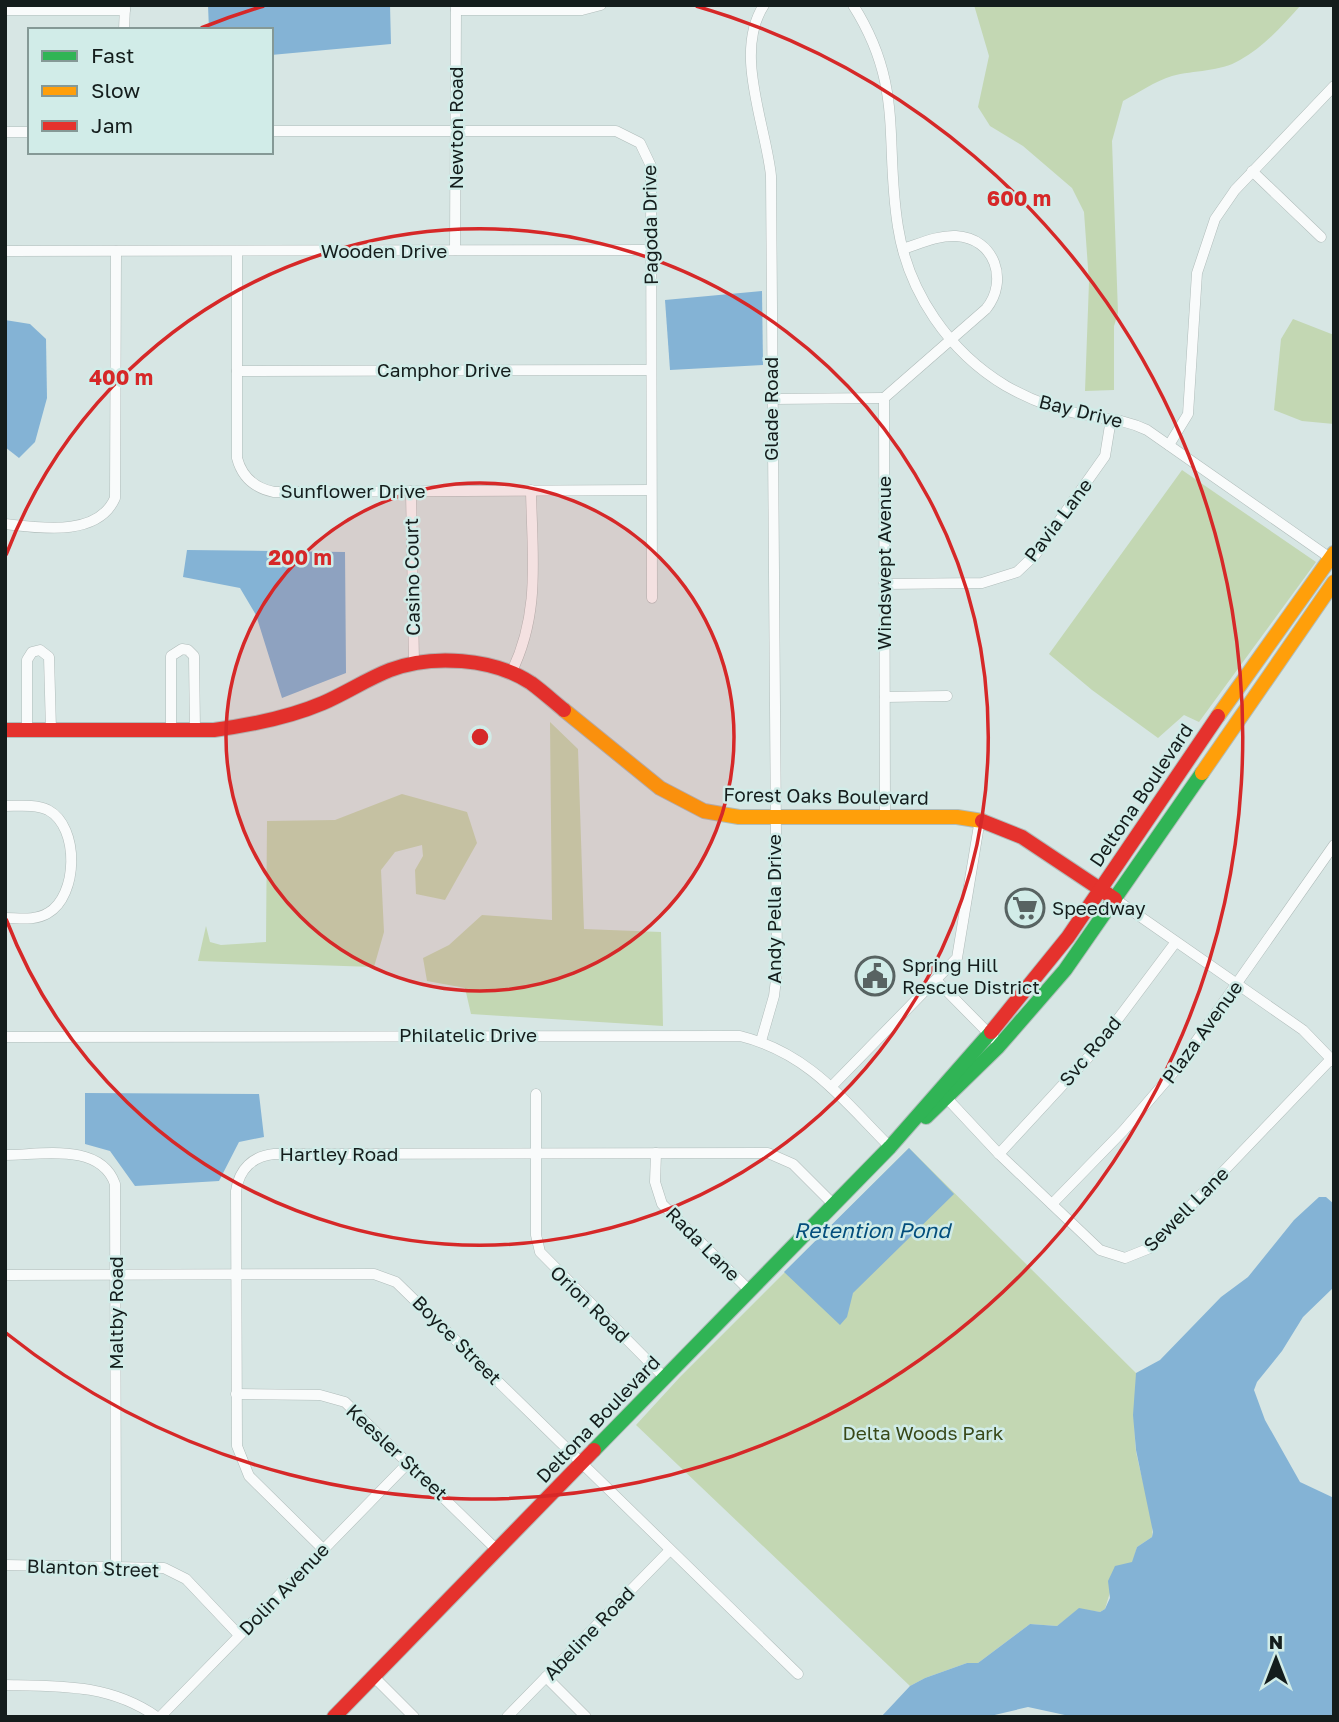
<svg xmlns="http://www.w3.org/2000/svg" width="1339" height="1722" viewBox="0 0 1339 1722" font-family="'Golos Text',sans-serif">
<rect width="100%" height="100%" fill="#d7e6e4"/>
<!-- green -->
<g fill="#c3d7b3">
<path d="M974 5H1301C1283 25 1264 47 1240 60 1220 72 1194 70 1172 76 1155 81 1138 93 1123 101L1112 141 1118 313 1114 326V390L1085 391 1089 282 1084 212 1072 188 1023 146 990 126 978 107 989 56Z"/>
<polygon points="1293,319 1334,335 1334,424 1302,421 1274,410 1281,339"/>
<polygon points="1182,470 1316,562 1199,722 1184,715 1158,738 1092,690 1049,654"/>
<polygon points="550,722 578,749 584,929 661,932 663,1026 471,1014 465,988 427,981 423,958 449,945 482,915 552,920"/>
<polygon points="402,794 467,812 477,843 445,900 416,894 415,870 423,856 422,845 395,852 381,870 384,932 374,967 198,961 206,926 210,942 221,945 266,942 267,821 335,820"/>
<path d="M909 1148 1136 1373C1136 1399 1133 1427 1136 1451 1140 1475 1155 1517 1152 1537L1137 1547 1133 1562 1111 1589 1105 1609 1100 1612 1079 1609 1057 1626 1030 1624 978 1663H967L925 1678 910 1686 636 1425 680 1377Z"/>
</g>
<!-- water -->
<g fill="#84b3d5">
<polygon points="208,5 390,5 391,44 271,55 271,30 209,30"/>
<polygon points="762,291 763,365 670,370 665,300"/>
<polygon points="5,320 30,324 46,339 47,398 35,442 19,458 5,447"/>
<polygon points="187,550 345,552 346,673 282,698 256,615 240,588 183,577"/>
<polygon points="85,1093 259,1094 264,1137 239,1142 219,1181 135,1186 110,1151 85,1144"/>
<polygon points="909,1148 954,1194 853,1293 847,1317 840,1325 784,1272"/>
<polygon points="1319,1197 1326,1197 1334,1204 1334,1287 1303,1317 1282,1351 1257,1382 1254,1390 1265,1420 1300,1482 1334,1498 1334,1717 1074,1717 1028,1707 986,1717 881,1717 910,1686 925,1678 967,1663 978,1663 1030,1624 1057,1626 1079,1608 1100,1612 1105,1609 1110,1598 1108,1581 1115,1566 1132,1562 1137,1547 1152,1537 1153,1532 1136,1450 1133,1415 1136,1373 1160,1360 1221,1297 1248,1277 1294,1220"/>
</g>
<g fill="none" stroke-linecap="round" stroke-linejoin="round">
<defs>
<g id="street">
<path d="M853 5C905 87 884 141 898 227 908 292 949 352 1006 386 1029 399 1054 409 1080 414 1104 419 1125 419 1147 430L1333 560"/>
<polyline points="5,10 125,10"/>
<polyline points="456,10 582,10 601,5"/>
<polyline points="124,30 125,6"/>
<polyline points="271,131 616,131 640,143 651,166 652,598"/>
<polyline points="5,132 30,132"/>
<polyline points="1252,171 1321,237"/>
<polyline points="455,250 456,5"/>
<polyline points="5,251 651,250"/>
<path d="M237 251V458C242 477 254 488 274 492L651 490"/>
<polyline points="237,371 651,370"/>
<polyline points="771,399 884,398"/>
<polyline points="1169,445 1188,414 1197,273 1215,219 1235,190 1334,86"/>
<polyline points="411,491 414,663"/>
<path d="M5 524C41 528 98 537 115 498L116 251"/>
<polyline points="884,584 982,583 1017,572 1035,555 1105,456 1111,419"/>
<path d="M511 673C541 613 532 555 531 490"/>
<polyline points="885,697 947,696"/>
<polyline points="27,730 27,660 32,652 40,650 49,657 51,730"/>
<polyline points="171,730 171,656 182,649 188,650 194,656 195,730"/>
<path d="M5 806C19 806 35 804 48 810 80 827 78 896 48 913 35 921 19 918 5 918"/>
<path d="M885 817 884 398 986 309C1009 281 995 238 956 236 938 235 919 244 903 249"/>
<polyline points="1115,899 1303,1030 1334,1062"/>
<polyline points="936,980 1000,1045"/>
<path d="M5 1037 740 1036C809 1053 843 1100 890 1147"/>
<path d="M761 1041 774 996 777 971 771 176C766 125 733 52 764 5"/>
<polyline points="831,1087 957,958 980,819"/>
<polyline points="942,1093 999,1154 1100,1250 1125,1258 1150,1248 1331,1059"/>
<polyline points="536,1094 536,1235 540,1252 665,1378"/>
<polyline points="656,1153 655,1182 662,1204 750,1291"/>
<polyline points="999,1154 1094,1051 1175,943"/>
<path d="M5 1155C41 1155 100 1142 115 1184L116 1565"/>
<polyline points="1052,1204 1123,1131 1178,1067 1334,845"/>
<polyline points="5,1275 374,1274 396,1282 798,1674"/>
<polyline points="236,1394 320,1395 345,1402 497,1550"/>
<path d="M323 1549 249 1476 237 1446 236 1191C239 1169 253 1156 274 1154L768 1153 793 1164 834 1205"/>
<polyline points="5,1565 164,1568 186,1579 239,1635"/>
<polyline points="373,1676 414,1717"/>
<polyline points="546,1677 586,1717"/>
<path d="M5 1685C61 1686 110 1684 157 1717"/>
<polyline points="160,1717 409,1462"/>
<polyline points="507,1717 670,1550"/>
</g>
<g id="fast">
<polyline points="926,1117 998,1047 1065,970 1202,773"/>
<polyline points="594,1450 890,1147 991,1032"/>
</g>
<g id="slow">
<polyline points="564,710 660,788 704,811 739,817 957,817 982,821"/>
<polyline points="1218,716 1334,553"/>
<polyline points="1202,773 1334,582"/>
</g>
<g id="jam">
<path d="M5 730H214C251 725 288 718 323 703 346 693 367 679 390 670 432 654 493 658 531 683 542 691 553 701 564 710"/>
<polyline points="982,821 1022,837 1115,899"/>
<polyline points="991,1032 1068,937 1218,716"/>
<polyline points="334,1717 594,1450"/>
</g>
</defs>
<!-- street casing -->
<use href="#street" stroke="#b0bcba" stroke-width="11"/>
<!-- fast casing -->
<use href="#fast" stroke="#b0bcba" stroke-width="16"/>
<!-- slow casing -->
<use href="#slow" stroke="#b0bcba" stroke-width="16"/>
<!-- jam casing -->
<use href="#jam" stroke="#b0bcba" stroke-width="16"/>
<!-- street -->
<use href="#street" stroke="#f9fbfb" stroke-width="10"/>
<!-- fast -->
<use href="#fast" stroke="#30b455" stroke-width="14"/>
<!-- slow -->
<use href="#slow" stroke="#ff9f0a" stroke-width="14"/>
<!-- jam -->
<use href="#jam" stroke="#e5322d" stroke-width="14"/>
</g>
<!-- distance rings -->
<circle cx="480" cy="737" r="254" fill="#d62828" fill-opacity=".12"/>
<g fill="none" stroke="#d62828" stroke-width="3.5">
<circle cx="480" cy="737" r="254"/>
<path d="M6 555A508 508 0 1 1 6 919"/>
<path d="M201 28A762 762 0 0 1 264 6M696 6A762 762 0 1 1 6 1333"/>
</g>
<!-- icons -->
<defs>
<symbol id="supermarket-ring" viewBox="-11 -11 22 22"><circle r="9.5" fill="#d1ece8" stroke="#586362" stroke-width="1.5"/><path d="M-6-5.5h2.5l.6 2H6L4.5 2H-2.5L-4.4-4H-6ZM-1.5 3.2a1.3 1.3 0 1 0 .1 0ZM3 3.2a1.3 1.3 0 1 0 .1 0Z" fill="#586362"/></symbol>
<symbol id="civic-ring" viewBox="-11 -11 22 22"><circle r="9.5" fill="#d1ece8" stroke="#586362" stroke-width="1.5"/><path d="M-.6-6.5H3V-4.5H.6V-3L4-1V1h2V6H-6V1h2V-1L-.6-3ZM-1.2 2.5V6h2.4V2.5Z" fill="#586362"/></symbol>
</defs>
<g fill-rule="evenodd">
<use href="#supermarket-ring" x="1003" y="886" width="44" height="44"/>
<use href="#civic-ring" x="853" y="954" width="44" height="44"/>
</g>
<g text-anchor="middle" stroke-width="5" stroke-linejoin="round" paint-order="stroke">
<!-- street labels -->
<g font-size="19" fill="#141d1c" stroke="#d1ece8">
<text transform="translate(456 128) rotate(-90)" y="7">Newton Road</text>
<text transform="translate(650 225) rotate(-91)" y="7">Pagoda Drive</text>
<text x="384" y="258">Wooden Drive</text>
<text x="444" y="377">Camphor Drive</text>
<text transform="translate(771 409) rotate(-90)" y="7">Glade Road</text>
<text transform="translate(1081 411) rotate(14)" y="7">Bay Drive</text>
<text x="353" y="498">Sunflower Drive</text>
<text transform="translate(1058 520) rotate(-53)" y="7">Pavia Lane</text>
<text transform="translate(884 563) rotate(-90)" y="7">Windswept Avenue</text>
<text transform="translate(412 577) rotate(-91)" y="7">Casino Court</text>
<text transform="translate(1141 795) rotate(-56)" y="7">Deltona Boulevard</text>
<text transform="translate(826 796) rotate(1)" y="7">Forest Oaks Boulevard</text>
<text transform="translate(774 909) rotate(-90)" y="7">Andy Pella Drive</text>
<text transform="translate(1202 1032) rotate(-54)" y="7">Plaza Avenue</text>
<text x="468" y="1042">Philatelic Drive</text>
<text transform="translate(1090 1051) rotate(-50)" y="7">Svc Road</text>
<text x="339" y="1161">Hartley Road</text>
<text transform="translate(1186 1209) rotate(-45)" y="7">Sewell Lane</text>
<text transform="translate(703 1244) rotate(45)" y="7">Rada Lane</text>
<text transform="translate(590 1304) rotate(44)" y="7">Orion Road</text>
<text transform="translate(116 1313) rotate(-90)" y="7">Maltby Road</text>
<text transform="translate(457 1340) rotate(45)" y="7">Boyce Street</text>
<text transform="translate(598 1419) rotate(-46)" y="7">Deltona Boulevard</text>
<text transform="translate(397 1452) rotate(43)" y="7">Keesler Street</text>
<text transform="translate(93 1568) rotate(2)" y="7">Blanton Street</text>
<text transform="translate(284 1589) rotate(-46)" y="7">Dolin Avenue</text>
<text transform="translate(589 1633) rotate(-46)" y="7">Abeline Road</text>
</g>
<!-- poi labels -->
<g font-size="19" fill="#141d1c" stroke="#d1ece8" text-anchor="start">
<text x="1052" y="915">Speedway</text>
<text x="902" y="972">Spring Hill<tspan x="902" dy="22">Rescue District</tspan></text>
</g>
<!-- park labels -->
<g font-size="19" fill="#384818" stroke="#d1ece8">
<text x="923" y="1440">Delta Woods Park</text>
</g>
<!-- water labels -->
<g font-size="21" font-style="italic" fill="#034e7c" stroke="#d1ece8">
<text x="872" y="1238">Retention Pond</text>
</g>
</g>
<circle cx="480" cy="737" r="10" fill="#d62828" stroke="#d1ece8" stroke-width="3.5"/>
<g font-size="21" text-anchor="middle" font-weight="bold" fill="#d62828" stroke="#d1ece8" stroke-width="5" stroke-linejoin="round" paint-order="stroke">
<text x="1019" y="206">600 m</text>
<text x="121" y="385">400 m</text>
<text x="300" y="565">200 m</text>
</g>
<!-- border -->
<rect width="1339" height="1722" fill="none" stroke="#141d1c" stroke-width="14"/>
<!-- legend -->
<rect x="28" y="28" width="245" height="126" fill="#d1ece8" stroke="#859996" stroke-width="2"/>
<rect x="42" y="51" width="35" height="10" fill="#30b455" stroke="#859996" stroke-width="2"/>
<text x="91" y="63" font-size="21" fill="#141d1c">Fast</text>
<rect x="42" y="86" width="35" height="10" fill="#ff9f0a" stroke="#859996" stroke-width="2"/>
<text x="91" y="98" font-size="21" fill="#141d1c">Slow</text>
<rect x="42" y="121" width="35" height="10" fill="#e5322d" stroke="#859996" stroke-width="2"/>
<text x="91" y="133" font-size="21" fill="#141d1c">Jam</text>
<!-- north arrow -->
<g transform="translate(1276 1659)" stroke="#d1ece8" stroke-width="5" paint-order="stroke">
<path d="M0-5L12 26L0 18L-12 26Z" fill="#141d1c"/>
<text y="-10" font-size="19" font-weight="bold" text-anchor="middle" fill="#141d1c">N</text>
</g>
</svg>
